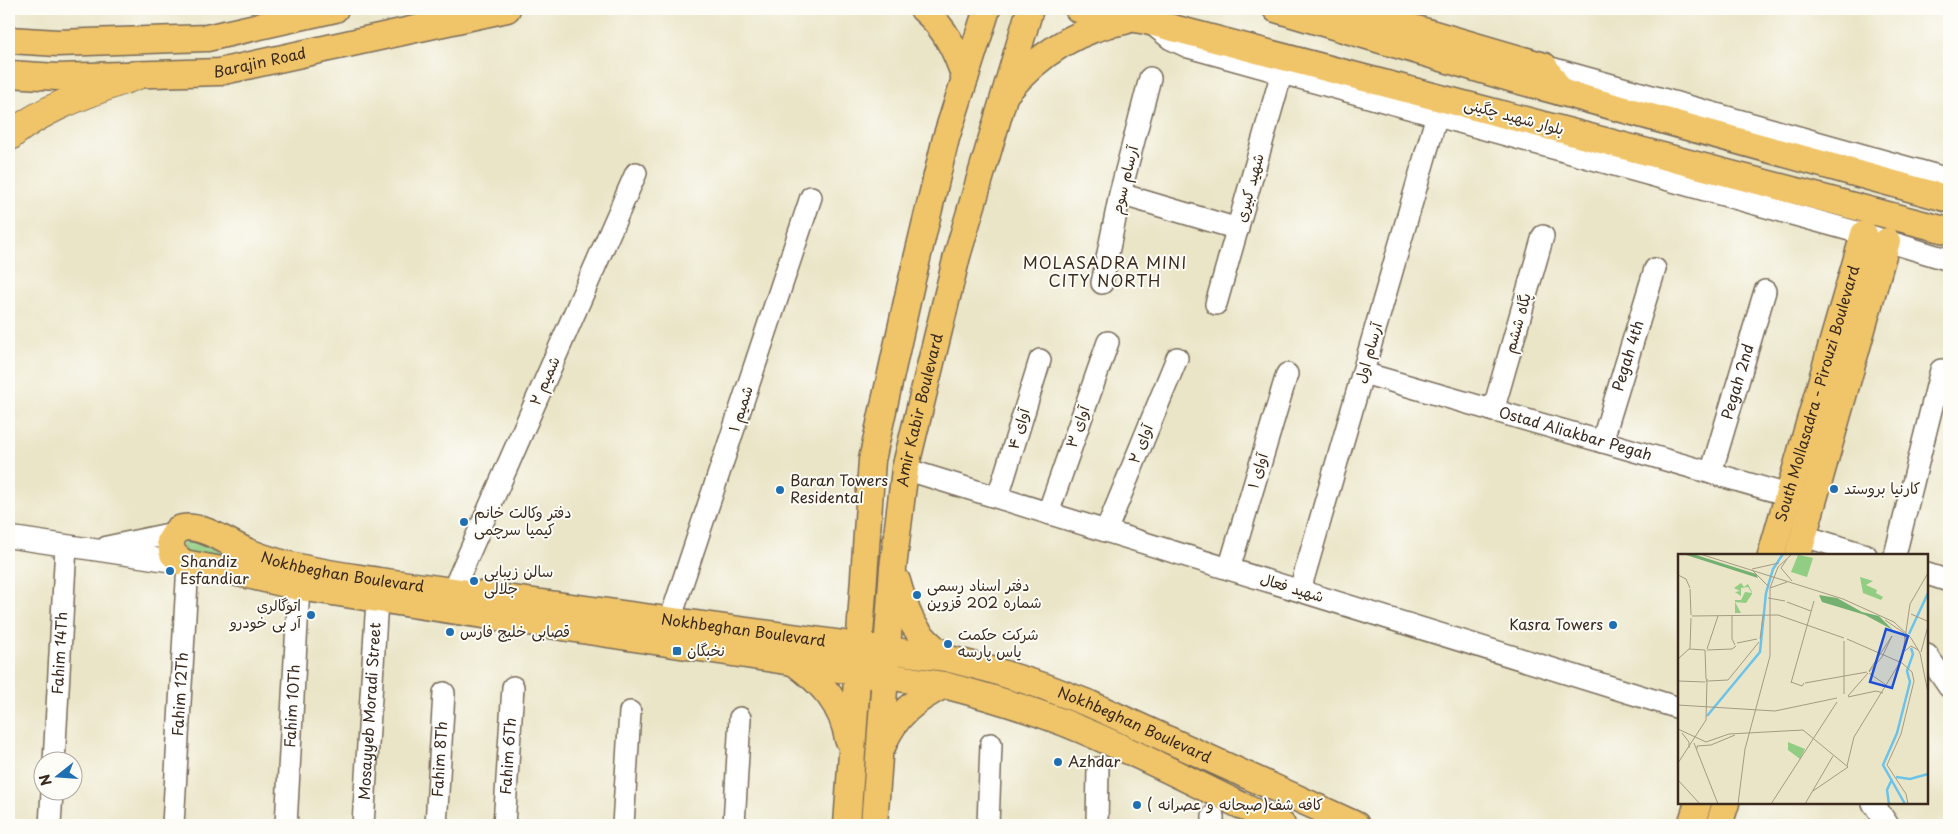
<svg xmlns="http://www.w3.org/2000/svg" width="1958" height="834" font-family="'Playpen Sans','Playpen Sans Arabic',sans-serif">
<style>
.green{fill:#91cd82;stroke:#667c50}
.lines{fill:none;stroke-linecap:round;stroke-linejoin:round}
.minor-casing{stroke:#786b59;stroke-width:24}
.major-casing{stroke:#786b59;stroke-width:29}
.highway-casing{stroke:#786b59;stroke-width:30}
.minor{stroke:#fff;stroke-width:21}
.major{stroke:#f0c469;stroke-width:26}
.highway{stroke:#f0c469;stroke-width:28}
.poi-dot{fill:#1f6fb2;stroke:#fdfcf7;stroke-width:2}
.labels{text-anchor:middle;stroke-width:4;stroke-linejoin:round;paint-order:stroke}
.street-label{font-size:15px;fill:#3b2a1e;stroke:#fdfcf7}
.poi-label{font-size:15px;fill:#3b2a1e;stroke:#fdfcf7;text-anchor:start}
.neighbourhood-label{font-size:16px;letter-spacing:1px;fill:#3b2a1e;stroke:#fdfcf7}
.inset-river{fill:none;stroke:#6cc3e9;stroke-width:2.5}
.inset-road{fill:none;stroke:#a49a83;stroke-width:1}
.view{fill:#1d4ed8;fill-opacity:0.15;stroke:#1d4ed8;stroke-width:2.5}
.inset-edge{fill:none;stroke:#3b2a1e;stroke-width:2.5}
</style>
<rect width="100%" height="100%" fill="#fdfcf7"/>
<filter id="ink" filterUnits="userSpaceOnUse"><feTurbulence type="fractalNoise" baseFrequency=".02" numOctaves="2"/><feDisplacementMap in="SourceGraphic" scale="10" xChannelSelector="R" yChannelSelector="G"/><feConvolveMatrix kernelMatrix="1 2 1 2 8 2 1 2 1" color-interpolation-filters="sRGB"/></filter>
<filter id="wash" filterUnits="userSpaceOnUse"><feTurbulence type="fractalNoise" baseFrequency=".0096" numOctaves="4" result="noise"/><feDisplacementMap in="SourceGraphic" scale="20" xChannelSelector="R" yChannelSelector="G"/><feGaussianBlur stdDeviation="1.12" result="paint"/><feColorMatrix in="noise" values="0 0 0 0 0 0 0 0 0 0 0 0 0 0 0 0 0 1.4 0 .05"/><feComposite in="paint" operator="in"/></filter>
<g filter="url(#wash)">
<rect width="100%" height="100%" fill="#eae5c7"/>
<!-- green -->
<path class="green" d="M183 534 250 564 188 558 179 538Z"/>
</g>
<g filter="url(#ink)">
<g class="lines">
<!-- minor casing -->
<g class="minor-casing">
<g id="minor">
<path d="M1157 28 1171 39 1188 47 1864 234 1949 260"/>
<path d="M1544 66 1949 179"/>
<path d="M1120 194 1238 229"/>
<path d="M1102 283 1120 194 1150 78"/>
<path d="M1216 304 1282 72"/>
<path id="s1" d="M1363 373 1802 499"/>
<path d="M1493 411 1543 236"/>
<path id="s2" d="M1602 442 1655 269"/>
<path d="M905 469 1679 708"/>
<path id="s3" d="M1711 473 1765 291"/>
<path d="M998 497 1040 360"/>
<path d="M1048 513 1108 342"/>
<path d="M1106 531 1177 358"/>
<path d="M1804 536 1866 555"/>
<path d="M9 537 184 563"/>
<path d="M107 547 174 533"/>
<path d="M1895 555 1941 370"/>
<path d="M1229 569 1287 374"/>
<path d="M1927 574 1949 581"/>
<path d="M453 590 636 173"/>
<path d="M1300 590 1437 115"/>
<path d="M670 620 811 197"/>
<path d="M1927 655 1949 687"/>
<path id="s4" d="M54 762 66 546"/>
<path d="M1873 803 1888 825"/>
<path d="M50 825 52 792"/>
<path id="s5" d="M173 825 188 564"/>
<path id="s6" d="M286 825 299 587"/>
<path id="s7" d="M363 825 378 584"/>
<path id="s8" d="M436 825 444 693"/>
<path id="s9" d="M504 825 513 687"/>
<path d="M623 825 630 712"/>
<path d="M734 825 740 718"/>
<path d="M988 825 991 744"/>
<path d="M1097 825 1098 768"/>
<path d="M1213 825V816"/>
</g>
</g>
<!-- major casing -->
<g class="major-casing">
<g id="major">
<path d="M923 9C945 28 956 50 965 78"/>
<path d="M1078 9 1146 21 1949 231"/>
<path d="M1276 9 1513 79 1949 199"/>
<path d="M1348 9 1544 66 1561 92"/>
<path d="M9 40 58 43 207 38 335 9"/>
<path id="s10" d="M9 74 57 77 219 72 507 9"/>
<path d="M1007 92C1038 55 1076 29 1125 21"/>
<path id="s11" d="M1771 555 1864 234"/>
<path d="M1798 555 1887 241"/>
<path d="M897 581C908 620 914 633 946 658"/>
<path d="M795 663C822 683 842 704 848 739"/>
<path d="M883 745C894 716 916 699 944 685"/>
<path d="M847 825 872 460 910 288 946 138 987 9"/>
<path id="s12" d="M874 825 893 568 905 469 957 256 1030 9"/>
<path id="s13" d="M1282 825C1215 794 1150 759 1082 730 1037 711 990 697 944 685L299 587 243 574 184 563 173 554 170 541 177 530C197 519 232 546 251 553 292 569 336 574 379 581L946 658 992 670 1043 686 1090 704 1356 825"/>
<path d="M1691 825 1698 803"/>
<path d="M1719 825 1726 803"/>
</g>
</g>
<!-- highway casing -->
<g class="highway-casing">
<path id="highway" d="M9 137C41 108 97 90 138 75"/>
</g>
<!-- minor -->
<use href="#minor" class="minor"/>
<!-- major -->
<use href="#major" class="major"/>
<!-- highway -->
<use href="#highway" class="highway"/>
</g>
</g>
<!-- markers -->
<g class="poi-dot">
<circle cx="1834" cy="489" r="5"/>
<circle cx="780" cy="490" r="5"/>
<circle cx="464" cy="522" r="5"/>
<circle cx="170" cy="571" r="5"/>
<circle cx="474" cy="581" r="5"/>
<circle cx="917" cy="595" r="5"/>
<circle cx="311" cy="615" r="5"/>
<circle cx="1613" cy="625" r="5"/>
<circle cx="450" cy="632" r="5"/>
<circle cx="948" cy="644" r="5"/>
<rect x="672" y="646" width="10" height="10" rx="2.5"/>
<circle cx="1058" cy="762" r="5"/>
<circle cx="1137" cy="805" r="5"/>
</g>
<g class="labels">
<!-- street labels -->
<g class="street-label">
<text dy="5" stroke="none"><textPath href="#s10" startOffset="252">Barajin Road</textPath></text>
<text transform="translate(1514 117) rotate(15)" y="5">بلوار شهید چگینی</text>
<text transform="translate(1125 180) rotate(-76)" y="5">آرسام سوم</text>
<text transform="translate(1250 188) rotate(-75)" y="5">شهید کبیری</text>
<text transform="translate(1518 323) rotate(-74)" y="5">پگاه ششم</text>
<text transform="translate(1369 353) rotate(-74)" y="5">آرسام اول</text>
<text dy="5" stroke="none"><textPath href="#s2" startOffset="90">Pegah 4th</textPath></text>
<text transform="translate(545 381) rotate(-66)" y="5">شمیم ۲</text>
<text dy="5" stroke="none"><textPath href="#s3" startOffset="95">Pegah 2nd</textPath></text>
<text dy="5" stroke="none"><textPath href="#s11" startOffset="168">South Mollasadra - Pirouzi Boulevard</textPath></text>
<text transform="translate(741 409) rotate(-72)" y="5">شمیم ۱</text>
<text dy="5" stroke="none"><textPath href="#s12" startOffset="418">Amir Kabir Boulevard</textPath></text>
<text transform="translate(1078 427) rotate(-71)" y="5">آوای ۳</text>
<text transform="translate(1019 429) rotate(-73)" y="5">آوای ۴</text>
<text dy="5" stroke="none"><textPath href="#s1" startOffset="221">Ostad Aliakbar Pegah</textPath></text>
<text transform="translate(1141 444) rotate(-68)" y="5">آوای ۲</text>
<text transform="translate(1258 471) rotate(-73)" y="5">آوای ۱</text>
<text dy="5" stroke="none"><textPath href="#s13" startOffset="1351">Nokhbeghan Boulevard</textPath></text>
<text transform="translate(1292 588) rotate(17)" y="5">شهید فعال</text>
<text dy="5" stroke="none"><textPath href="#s13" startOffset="1756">Nokhbeghan Boulevard</textPath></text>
<text dy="5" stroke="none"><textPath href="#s4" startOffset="109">Fahim 14Th</textPath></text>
<text dy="5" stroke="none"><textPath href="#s5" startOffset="131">Fahim 12Th</textPath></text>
<text dy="5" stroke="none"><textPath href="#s6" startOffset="119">Fahim 10Th</textPath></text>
<text dy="5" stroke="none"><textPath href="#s7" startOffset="114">Mosayyeb Moradi Street</textPath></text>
<text dy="5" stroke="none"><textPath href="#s13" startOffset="2161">Nokhbeghan Boulevard</textPath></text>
<text dy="5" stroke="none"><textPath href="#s9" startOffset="69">Fahim 6Th</textPath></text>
<text dy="5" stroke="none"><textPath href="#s8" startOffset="66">Fahim 8Th</textPath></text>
</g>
<!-- poi labels -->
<g class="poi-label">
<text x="790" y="486">Baran Towers<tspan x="790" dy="17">Residental</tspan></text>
<text x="1844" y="494">كارنيا بروستد</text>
<text x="474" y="518">دفتر وکالت خانم<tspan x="474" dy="17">کیمیا سرچمی</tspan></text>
<text x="180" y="567">Shandiz<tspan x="180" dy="17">Esfandiar</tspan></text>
<text x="484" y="577">سالن زیبایی<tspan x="484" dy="17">جلالی</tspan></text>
<text x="927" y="591">دفتر اسناد رسمی<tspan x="927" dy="17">شماره 202 قزوین</tspan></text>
<text x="301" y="611" text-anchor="end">اتوگالری<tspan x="301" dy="17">آر بی خودرو</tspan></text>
<text x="1603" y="630" text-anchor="end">Kasra Towers</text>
<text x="460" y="637">قصابی خلیج فارس</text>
<text x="958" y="640">شرکت حکمت<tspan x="958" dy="17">یاس پارسه</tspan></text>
<text x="687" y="656">نخبگان</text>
<text x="1068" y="767">Azhdar</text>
<text x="1147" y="810">کافه شف(صبحانه و عصرانه )</text>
</g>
<!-- neighbourhood labels -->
<g class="neighbourhood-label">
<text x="1105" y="269">MOLASADRA MINI<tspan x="1105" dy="18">CITY NORTH</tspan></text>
</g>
</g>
<!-- overview -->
<g transform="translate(1678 554)">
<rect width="250" height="250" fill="#eae5c7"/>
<path d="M120 1 135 4 129 23 113 18ZM182 23 195 27 188 31 199 36 198 39 205 43 203 46 185 39ZM63 29 66 33 70 30 74 38V40L80 44 74 40 68 49 57 48 63 59H57V46H63L67 38 74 39 70 33 63 34V42L57 38 62 37 56 34ZM110 188 127 195 122 205 110 196Z" fill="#91cd82"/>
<path d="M5 0H15L78 20 80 24ZM141 41 159 44 184 58 201 62 215 76 187 61 144 48Z" fill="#74b070"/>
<path class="inset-river" d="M231 80 250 39M29 162 82 98 88 39 95 15 105 0M218 223 232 225 250 220M211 250 209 236 214 225M227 250 205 211 219 179 232 128 229 117 235 100 233 94"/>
<path class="inset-road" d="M22 0 165 45 216 68 233 84 242 99 250 139M109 5 103 14 114 27M74 15 101 9M75 17 91 33M0 21 8 25 12 34M92 34 109 28M12 35 13 61M90 44 107 47M109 48 133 57M233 60 249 67M54 61V85L57 91M14 62 100 61 166 84M207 66 226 79 227 85M82 85 85 62M169 85 224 109M59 89 79 85M11 95 27 96M29 95 40 62M27 96 28 125M29 96 54 95 58 92M227 97 233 92 240 96M243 98 250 72M0 105 12 94 13 64M224 109 234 118 236 127 223 180 209 211 228 240 230 250M191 117 214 82 204 103 191 118M191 119 208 131M0 127 27 128M30 127 50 126 81 88M113 128 124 132 126 129M113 129 136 47M127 129 189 118M166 140V87M170 142 190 119M170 143 198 137 205 139M0 151 97 157 159 144M0 175 28 188 51 180 125 176 170 213M4 179 11 188V194M16 189 40 250M19 195V192L33 191 57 181M0 209 28 166 29 125 28 128M169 212 176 183 224 105 232 50 250 19M0 226 22 250M135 237 170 213M60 250 67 195 92 102V34L100 13 114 0M93 250 159 148M127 250 155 202"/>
<path class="view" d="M208 75 230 82 214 134 192 128Z"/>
<rect width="250" height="250" class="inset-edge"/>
</g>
<!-- margin -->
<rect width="1958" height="834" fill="none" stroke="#fdfcf7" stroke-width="30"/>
<!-- north arrow -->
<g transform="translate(58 776) rotate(253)"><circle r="24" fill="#fdfcf7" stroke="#afa8a0"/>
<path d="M0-4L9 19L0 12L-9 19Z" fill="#1f6fb2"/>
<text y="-8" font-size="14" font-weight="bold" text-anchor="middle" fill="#3b2a1e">N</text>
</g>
</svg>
